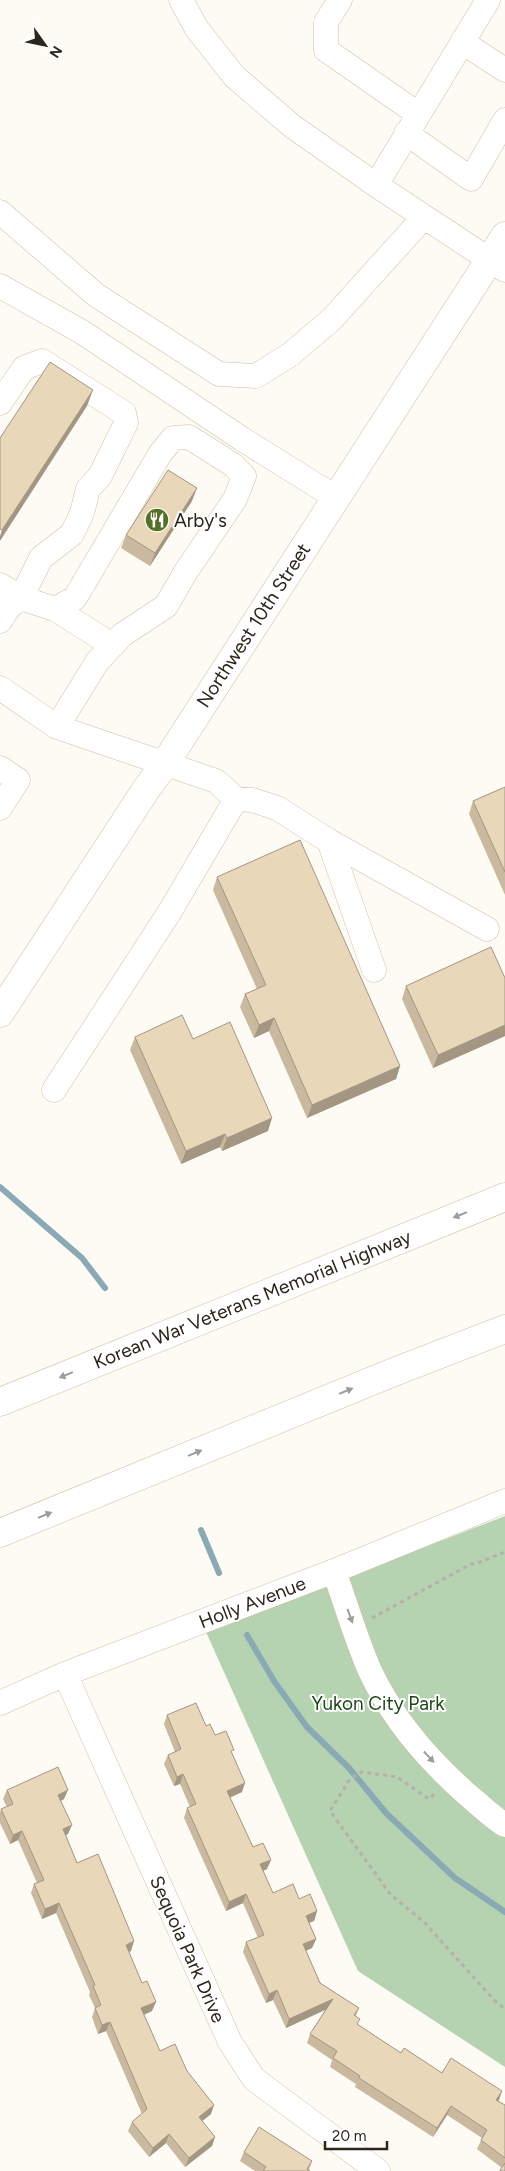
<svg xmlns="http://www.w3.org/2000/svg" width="505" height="2171" font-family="Figtree,sans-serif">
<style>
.green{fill:#b5d2b1}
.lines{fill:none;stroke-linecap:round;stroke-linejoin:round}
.stream{stroke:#89a9b4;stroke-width:6}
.minor-casing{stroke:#d0bfa2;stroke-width:25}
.major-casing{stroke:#d0bfa2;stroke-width:29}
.highway-casing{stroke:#d0bfa2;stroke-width:29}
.path{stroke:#b5b0a9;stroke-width:3;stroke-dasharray:4 4;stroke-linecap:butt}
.minor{stroke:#fff;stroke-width:24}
.major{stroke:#fff;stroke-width:28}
.highway{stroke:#fff;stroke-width:28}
.wall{fill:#c8b99f}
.shaded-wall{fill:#a39682}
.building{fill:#e9d7b9;stroke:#a39682}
.oneway{fill:#a09d98}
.labels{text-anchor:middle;stroke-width:4;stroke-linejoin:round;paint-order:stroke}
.poi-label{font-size:19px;fill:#2c251a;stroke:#fff;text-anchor:start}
.street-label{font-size:19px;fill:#2c251a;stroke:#fff}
.park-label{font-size:19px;fill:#1e4718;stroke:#fff}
</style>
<rect width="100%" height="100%" fill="#fefbf5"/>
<!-- green -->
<path class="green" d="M505 1516V2067L358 1971 206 1632Z"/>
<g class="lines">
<!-- stream -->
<path class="stream" d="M0 1187 82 1258 105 1288
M201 1530 219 1573
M247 1635 274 1681 307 1727 349 1768 386 1813 455 1878 505 1912"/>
<!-- minor casing -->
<g class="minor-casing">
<path id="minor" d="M181 0 197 29 235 77 292 126 376 185 505 270
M340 0 326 22V50L418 114
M462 42 505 70
M406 133 471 179 505 120
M376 185 488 0
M0 212 96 295 219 374 256 376 291 354 332 319 424 217
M0 286 82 332 242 439 335 497
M0 403 24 368 42 361 124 413 126 423 100 476 88 489 82 513 72 534 41 558 21 598 0 585
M55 609 112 645
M0 621 9 607 21 598 55 609 75 598 160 454 173 438 189 437 233 465 244 476 235 499 185 573 166 606 122 635 97 662 57 727
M0 688 57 727 216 781 236 799 169 913 54 1090
M0 768 18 780 0 808
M236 799 252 800 277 808 329 841 374 970
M329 841 487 929
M334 1571C346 1604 356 1639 370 1671 393 1720 429 1761 469 1796 481 1806 492 1817 505 1825
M65 1674 230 2042 254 2079 378 2171
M0 1703 65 1674 334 1571 505 1501"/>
</g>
<!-- major casing -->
<g class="major-casing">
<path id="major" d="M0 1013 147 788 164 765 505 236"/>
</g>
<!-- highway casing -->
<g class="highway-casing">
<path id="highway" d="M0 1402 505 1197
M0 1533 394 1372 505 1329"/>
</g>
<!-- path -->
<path class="path" d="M372 1618 471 1564H475L505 1552
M434 1794 429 1799 397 1777 361 1772 350 1779 330 1811 391 1895 425 1923 494 2000 505 2009"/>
<!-- minor -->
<use href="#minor" class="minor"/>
<!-- major -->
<use href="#major" class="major"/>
<!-- highway -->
<use href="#highway" class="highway"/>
</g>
<!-- wall -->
<path class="wall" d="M192 501 150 566 121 548 126 535Z
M505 787V895L469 814 473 801Z
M217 877 400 1066 396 1079 307 1118 269 1031 254 1038 240 1007 245 994 257 989 213 890Z
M505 978V1036L433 1068 402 999 406 986Z
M135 1037 193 1039 268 1131 222 1151 220 1147 181 1164 130 1050Z
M167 1715 206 1726 232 1755 242 1792 230 1798 253 1847 267 1869 263 1871 273 1893 299 1899 317 1911 314 1921 309 1923 316 1939 312 1948 306 1951 320 1983 359 2008 356 2016 358 2025 401 2053 498 2101 505 2105V2171H499L502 2168 477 2149 482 2138 447 2115 433 2137 355 2087 356 2084 330 2067 332 2060 307 2043 310 2034 325 2010 286 2028 273 2000 266 2003 243 1952 246 1942 258 1938 243 1903 226 1911 184 1818 187 1808 190 1807 180 1784 174 1786 164 1764 168 1755 175 1752 164 1724Z
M7 1790 64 1799 61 1801 68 1834 66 1835 77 1863 131 1951 129 1952 152 2011 144 2015 160 2051 187 2071 211 2114 202 2121 215 2137 212 2146 185 2167 166 2143 149 2157 128 2131 132 2122 142 2114 106 2031 98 2034 92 2017 95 2008 89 1995 90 1992 56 1913 42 1919 31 1893 34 1884 37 1883 18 1840 10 1844 0 1823V1813L1 1809 7 1807 3 1799Z
M244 2152 312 2161 309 2170 310 2171H255L240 2161Z"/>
<!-- shaded-wall -->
<path class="shaded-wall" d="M93 390 87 406 0 541V536L2 530Z
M197 488 192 501 150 566 155 553Z
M274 1018 269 1031 254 1038 259 1025Z
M505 1025V1036L433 1068 438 1055Z
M400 1066 396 1079 307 1118 312 1105Z
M272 1118 268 1131 222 1151 227 1138Z
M225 1134 220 1147 181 1164 186 1151Z
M183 1774 180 1784 174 1786 177 1777Z
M245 1783 242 1792 223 1800 227 1791Z
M68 1790 64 1799 55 1804 58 1795Z
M72 1825 68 1834 60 1838 63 1829Z
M22 1831 18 1840 10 1844 13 1835Z
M271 1860 267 1869 257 1873 260 1864Z
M246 1894 243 1903 226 1911 229 1902Z
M59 1903 56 1913 42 1919 45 1909Z
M317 1911 314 1921 302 1925 306 1916Z
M316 1939 312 1948 300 1953 303 1944Z
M134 1941 131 1951 123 1954 126 1945Z
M277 1990 273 2000 266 2003 269 1994Z
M333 1999 329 2008 286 2028 289 2019Z
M156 2002 152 2011 138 2017 141 2008Z
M110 2022 106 2031 98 2034 102 2025Z
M502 2091 499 2100 493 2109 496 2100Z
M214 2105 211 2114 196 2126 199 2117Z
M451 2106 447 2115 433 2137 437 2128Z
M169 2134 166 2143 149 2157 153 2148Z
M215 2137 212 2146 185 2167 189 2158Z"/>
<!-- building -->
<path class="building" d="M50 362 93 390 2 530 0 529V438Z
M168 470 197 488 155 553 126 535Z
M505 787V872L473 801Z
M300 840 400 1066 312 1105 274 1018 259 1025 245 994 266 985 217 877Z
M491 947 505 978V1025L438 1055 406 986Z
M182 1015 193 1039 230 1022 272 1118 227 1138 225 1134 186 1151 135 1037Z
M196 1703 206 1726 210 1724 215 1735 226 1731 234 1750 231 1751 245 1783 227 1791 253 1847 263 1843 271 1860 260 1864 273 1893 293 1884 299 1899 310 1894 317 1911 306 1916 316 1939 303 1944 320 1983 359 2008 354 2015 360 2019 357 2024 401 2053 404 2048 442 2073 451 2058 502 2091 496 2100 505 2105V2158L481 2140 487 2130 451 2106 437 2128 359 2078 360 2076 333 2058 337 2051 310 2034 333 1999 289 2019 277 1990 269 1994 246 1942 264 1935 246 1894 229 1902 187 1808 196 1804 183 1774 177 1777 168 1755 181 1749 167 1715Z
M58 1767 68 1790 58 1795 72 1825 63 1829 77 1863 98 1854 134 1941 126 1945 142 1983 147 1981 156 2002 141 2008 160 2051 175 2044 187 2071 214 2105 199 2117 215 2137 189 2158 169 2134 153 2148 132 2122 147 2109 110 2022 102 2025 95 2008 101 2005 93 1986 95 1985 59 1903 45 1909 34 1884 44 1880 22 1831 13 1835 1 1809 13 1804 7 1790Z
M259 2127 312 2161 307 2169 310 2171H263L266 2167 244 2152Z
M505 2163V2171H501L500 2170Z"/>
<!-- one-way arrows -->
<defs><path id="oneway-solid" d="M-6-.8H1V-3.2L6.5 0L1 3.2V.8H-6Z" transform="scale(1.25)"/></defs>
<g class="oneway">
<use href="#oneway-solid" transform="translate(460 1215) rotate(158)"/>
<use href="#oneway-solid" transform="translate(66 1375) rotate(158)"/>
<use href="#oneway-solid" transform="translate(346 1391) rotate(-22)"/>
<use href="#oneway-solid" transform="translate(195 1453) rotate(-22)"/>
<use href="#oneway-solid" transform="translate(45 1515) rotate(-22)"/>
<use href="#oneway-solid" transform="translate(350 1616) rotate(70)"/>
<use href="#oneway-solid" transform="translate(429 1757) rotate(47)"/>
</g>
<!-- icons -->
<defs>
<g id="restaurant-disc" transform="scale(1.25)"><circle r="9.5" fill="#557125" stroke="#fff"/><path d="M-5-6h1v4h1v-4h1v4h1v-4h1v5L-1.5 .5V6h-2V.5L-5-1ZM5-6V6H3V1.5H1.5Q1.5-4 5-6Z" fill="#fff"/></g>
</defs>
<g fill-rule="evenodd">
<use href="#restaurant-disc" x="157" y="520"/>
</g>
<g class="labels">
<!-- poi labels -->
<g class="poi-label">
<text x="174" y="527">Arby's</text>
</g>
<!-- street labels -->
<g class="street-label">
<text transform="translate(253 625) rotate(-57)" y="7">Northwest 10th Street</text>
<text transform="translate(252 1299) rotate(-22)" y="7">Korean War Veterans Memorial Highway</text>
<text transform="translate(252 1602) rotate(-21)" y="7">Holly Avenue</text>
<text transform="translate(188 1949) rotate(66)" y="7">Sequoia Park Drive</text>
</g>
<!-- park labels -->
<g class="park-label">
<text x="378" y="1710">Yukon City Park</text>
</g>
</g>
<!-- north arrow -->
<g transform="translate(45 45) rotate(123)" stroke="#ffffff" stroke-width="4" paint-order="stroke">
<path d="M0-4L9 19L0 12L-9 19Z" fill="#2c251a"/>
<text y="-8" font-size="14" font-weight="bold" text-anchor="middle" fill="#2c251a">N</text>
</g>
<!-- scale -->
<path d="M325 2141v8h62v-8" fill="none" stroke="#2c251a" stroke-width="2.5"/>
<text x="332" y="2141" font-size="15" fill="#2c251a" stroke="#ffffff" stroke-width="4" paint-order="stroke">20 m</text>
</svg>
